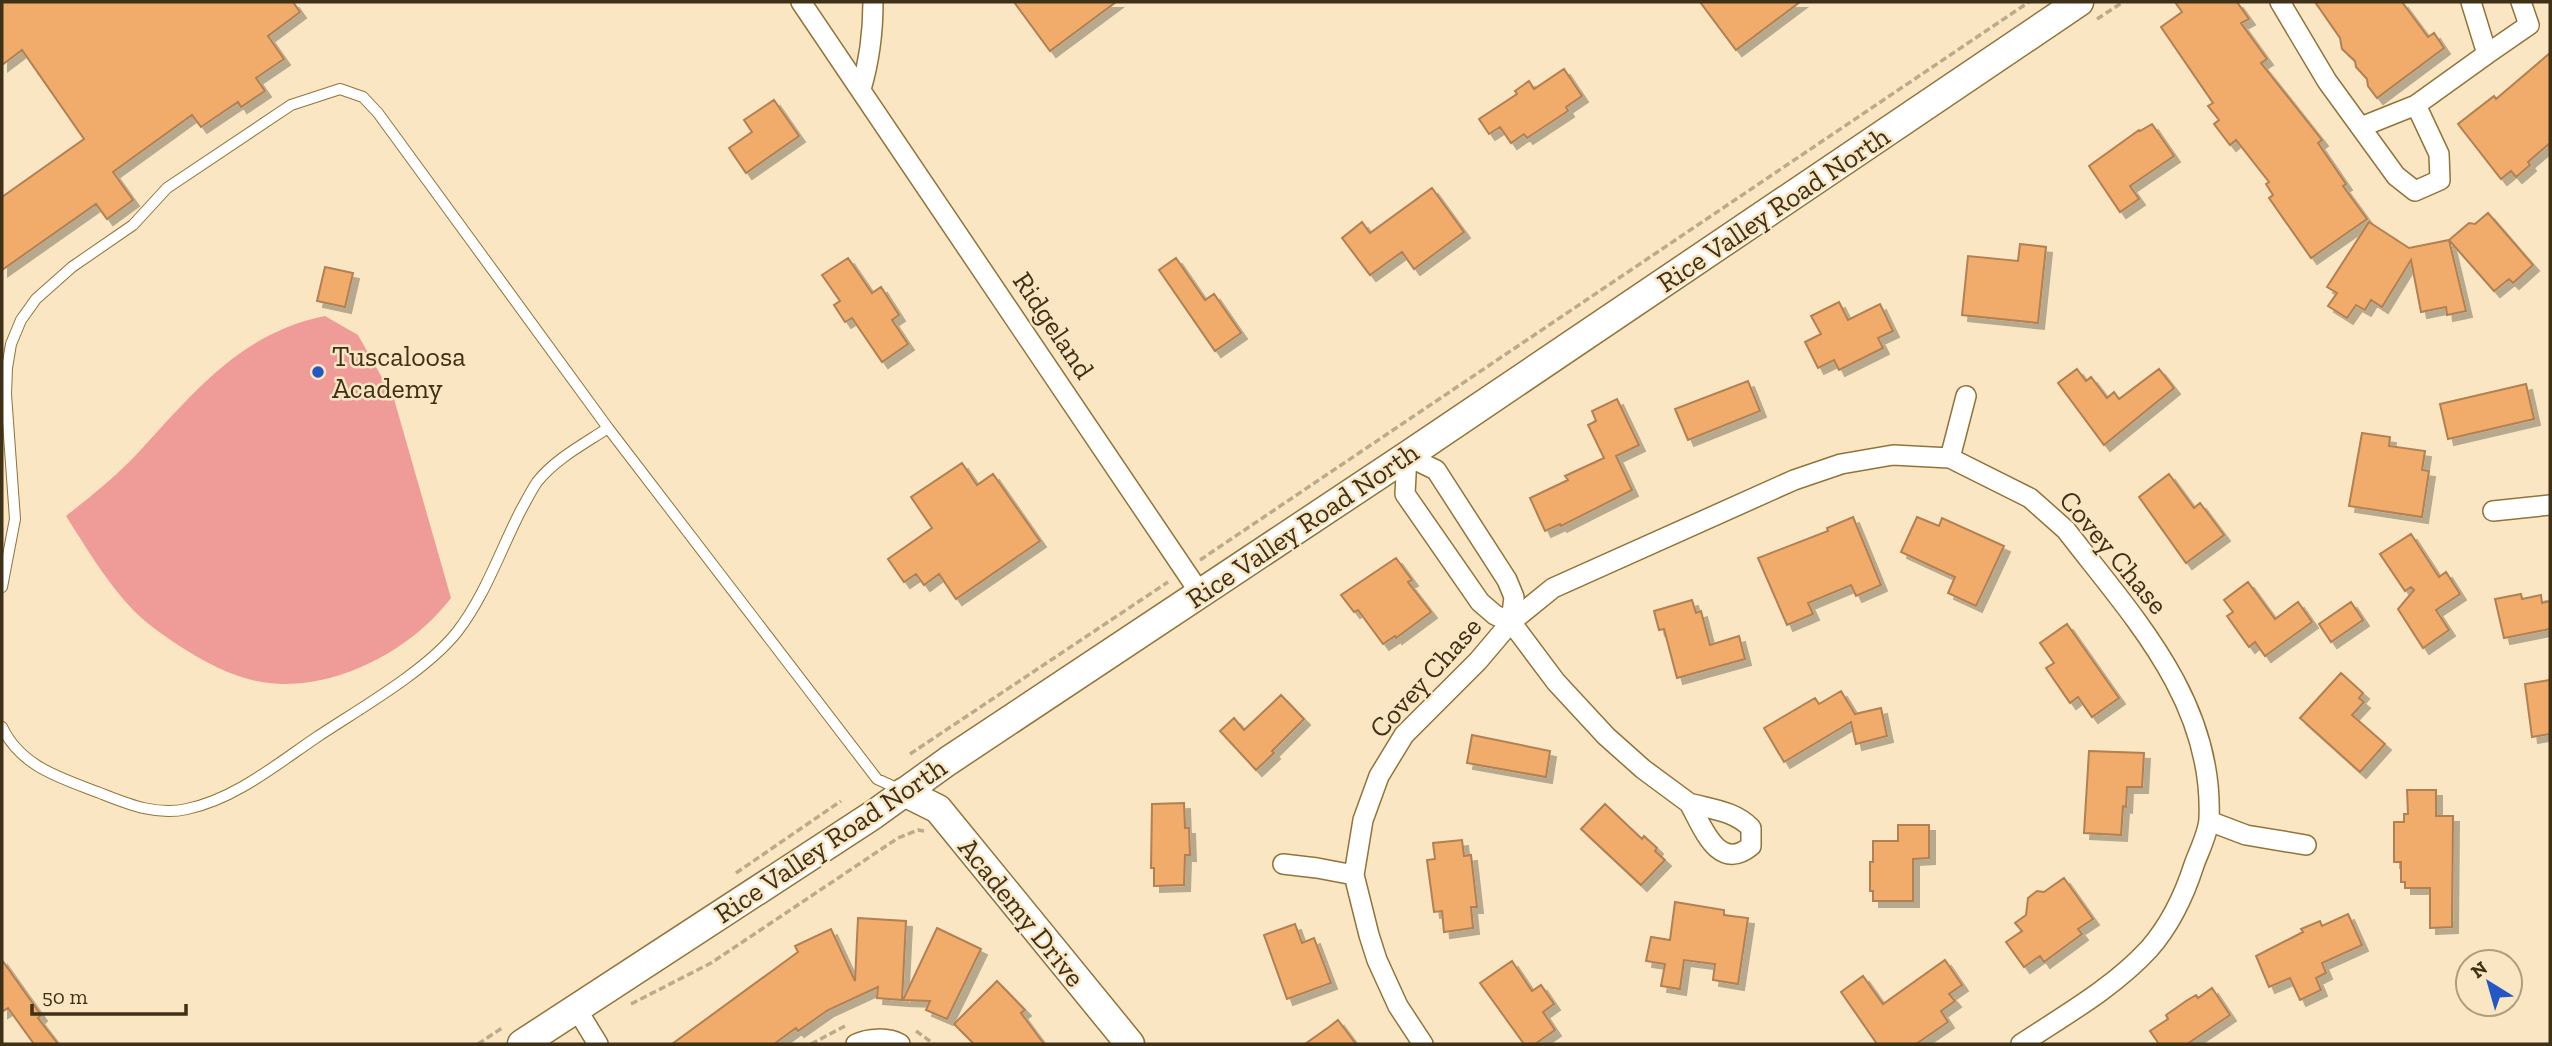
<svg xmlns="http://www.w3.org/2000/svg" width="2552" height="1046" font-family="'Zilla Slab',serif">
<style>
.green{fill:#ef9c99}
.building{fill:#f1ab6b;stroke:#b18053;stroke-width:2;filter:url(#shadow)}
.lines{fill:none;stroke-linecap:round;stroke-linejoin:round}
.lane-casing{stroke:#927439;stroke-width:12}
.street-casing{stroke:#927439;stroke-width:22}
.secondary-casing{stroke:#927439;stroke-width:31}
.path{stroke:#bcaa8a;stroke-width:3.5;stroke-dasharray:7 3.5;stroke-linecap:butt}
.lane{stroke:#fff;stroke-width:10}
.street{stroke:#fff;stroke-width:19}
.secondary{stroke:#fff;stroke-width:28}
.poi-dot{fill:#2257c4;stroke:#fae6c2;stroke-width:2.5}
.labels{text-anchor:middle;stroke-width:5;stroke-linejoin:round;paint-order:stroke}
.street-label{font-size:28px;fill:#3e3118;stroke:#fae6c2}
.poi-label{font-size:28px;fill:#3e3118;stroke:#fae6c2;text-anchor:start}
</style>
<defs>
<filter id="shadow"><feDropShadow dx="6" dy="6" stdDeviation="0" flood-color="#0004"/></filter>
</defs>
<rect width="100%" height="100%" fill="#fae6c2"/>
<!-- green -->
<path class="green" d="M325 316 358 335 394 399 451 598C408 655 320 699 248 679 220 671 196 657 172 641 159 632 145 622 134 611 107 583 87 549 66 516 90 497 114 478 135 456 191 396 239 333 325 316Z"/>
<!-- building -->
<path class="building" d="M2 2H293L300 12 268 36 284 59 256 78 265 91 241 107 238 102 201 127 192 115 113 172 133 200 107 219 96 204 2 270V197L84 139 22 50 2 65Z
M1014 2H1116L1050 51Z
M1700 2H1800L1736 50Z
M2175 2H2237L2249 19 2241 23 2267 59 2261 63 2322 140 2318 143 2346 184 2343 186 2367 219 2311 258 2269 198 2273 195 2266 184 2269 182 2236 140 2230 145 2214 124 2219 120 2208 106 2213 103 2161 27 2182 12Z
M2315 2H2402L2428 37 2434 33 2444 48 2377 98 2368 86 2367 79 2356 67 2355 61 2342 49 2340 38Z
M2550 53V143L2528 162 2530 165 2516 177 2511 171 2501 179 2458 124 2494 96 2496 99Z
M1564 69 1582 96 1566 107 1568 111 1527 138 1524 134 1511 143 1500 127 1489 134 1479 119 1517 94 1515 91 1529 81 1534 89Z
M774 100 799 136 746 173 729 148 752 132 744 120Z
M2152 124 2174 156 2130 186 2139 199 2120 212 2089 166 2139 130 2140 131Z
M1432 188 1464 232 1414 269 1402 252 1370 275 1342 238 1362 222 1370 233Z
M2488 213 2533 265 2513 283 2509 279 2494 291 2449 240 2469 223 2475 224Z
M2369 222 2409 248 2449 240 2466 311 2447 315 2446 307 2421 312 2411 260 2382 307 2371 300 2365 310 2356 305 2347 318 2328 306 2337 293 2327 287Z
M2020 244 2046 247 2038 323 1962 315 1968 256 2018 261Z
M848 258 872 293 881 287 899 315 892 320 908 344 882 362 852 318 845 322 834 305 840 301 822 275Z
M1176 258 1205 300 1214 294 1241 333 1215 351 1159 270Z
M325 267 353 273 345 307 317 301Z
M1839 302 1848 320 1880 304 1893 331 1878 338 1883 348 1839 370 1834 360 1818 368 1805 342 1821 334 1811 316Z
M2077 369 2086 381 2091 377 2107 398 2114 392 2119 399 2159 369 2174 388 2104 445 2058 383Z
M1748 381 1760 411 1688 440 1675 409Z
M2526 384 2534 419 2448 439 2440 404Z
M1617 399 1639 445 1616 456 1632 490 1561 526 1560 524 1545 531 1530 498 1568 480 1565 476 1604 458 1588 425 1596 421 1592 411Z
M2362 433 2390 437 2389 446 2425 451 2422 470 2429 471 2422 517 2349 506Z
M962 463 977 485 993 474 1040 541 956 599 939 574 924 585 916 574 904 582 888 559 932 528 911 497Z
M2169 474 2194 508 2200 503 2224 535 2186 563 2139 497Z
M1853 517 1881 585 1856 596 1851 585 1808 603 1813 614 1787 625 1758 558 1828 531 1827 528Z
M1917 517 1939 526 1942 518 2004 546 1976 606 1948 593 1955 577 1901 552Z
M2411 534 2439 577 2446 572 2460 594 2436 610 2449 630 2423 648 2398 609 2414 590 2411 587 2405 591 2380 554Z
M1396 558 1412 580 1408 582 1431 612 1396 638 1395 636 1383 644 1358 610 1354 612 1341 595Z
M2248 582 2275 619 2298 602 2312 622 2265 656 2255 642 2249 647 2227 616 2233 612 2224 600Z
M2521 594 2522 599 2541 595 2542 603 2550 601V629L2504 638 2495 599Z
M1692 600 1696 613 1701 611 1710 645 1739 636 1745 659 1677 678 1664 629 1659 630 1654 611Z
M2351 602 2363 620 2331 642 2319 624Z
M2067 624 2119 698 2092 717 2078 697 2070 703 2046 668 2054 663 2040 643Z
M2341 673 2363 693 2359 698 2364 702 2352 715 2385 744 2360 772 2300 718Z
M2550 680V734L2532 737 2525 684Z
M1841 691 1855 714 1881 708 1887 736 1856 744 1851 722 1784 762 1764 728 1815 698 1819 704Z
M1281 695 1304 719 1272 751 1274 753 1256 770 1220 731 1234 718 1244 730Z
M1472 735 1550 751 1546 777 1467 763Z
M2089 751 2144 753 2142 787H2127L2126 807 2123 806 2121 835 2084 833Z
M2407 790H2436V816H2453L2452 927 2430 928V888H2405V882H2401V862H2394V822H2404V814H2408Z
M1184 803 1185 828H1189L1190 855H1185L1184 885 1154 886V868H1151L1152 804Z
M1605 804 1642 839 1644 836 1657 848 1655 851 1665 860 1641 885 1581 829Z
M1898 825H1929V858L1913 859V901H1873V891H1870V862H1873V841H1898Z
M1462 840 1464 856 1471 855 1477 907H1471L1473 928 1444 932 1442 911 1434 912 1427 860 1435 859 1433 843Z
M2064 878 2093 919 2078 929 2082 934 2044 962 2040 956 2024 967 2006 942 2022 931 2015 923 2026 915 2028 898 2037 891 2044 892Z
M1675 902 1724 910V915L1748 918 1738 984 1713 980 1715 964 1684 960 1680 989 1661 986 1665 964 1646 961 1651 937 1670 940Z
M2348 914 2362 945 2322 963 2326 973 2316 978 2321 990 2300 1000 2290 978 2269 987 2256 956 2303 932 2301 929 2320 921 2322 926Z
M858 918 906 921 902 1000 877 998 878 987 828 1010 798 1031 796 1028 774 1044H672L798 952 795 946 831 929 855 981Z
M1295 924 1302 943 1314 938 1331 983 1287 999 1264 935Z
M937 928 981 949 947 1019 926 1010 930 1001 903 1000Z
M2 960 41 1015 38 1018 58 1044H34L8 1008 2 1012Z
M1945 960 1962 985 1949 994 1955 1001 1941 1011 1948 1022 1916 1044H1877L1841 992 1863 976 1883 1004Z
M1512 961 1532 991 1541 985 1554 1004 1543 1012 1555 1030 1535 1044H1524L1480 983Z
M997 981 1025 1010 1021 1013 1044 1044H974L954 1024Z
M2212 988 2230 1015 2187 1044H2159L2150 1031 2168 1019 2166 1015 2186 1001 2196 995 2198 998Z
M1338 1020 1356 1044H1305L1329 1027Z"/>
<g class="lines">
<!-- lane casing -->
<g class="lane-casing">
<path id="lane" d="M2 587 15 519 6 394 7 368 11 344 21 320 36 299 72 267 133 225 167 188 291 105 340 89 363 97 378 113 608 428 877 779 901 790
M2 727C21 767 61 778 100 793 128 804 156 816 187 809 235 799 277 764 317 737 359 709 425 672 457 632 485 596 500 551 521 510 526 501 531 491 537 482 555 459 584 444 608 428"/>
</g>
<!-- street casing -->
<g class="street-casing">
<path id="street" d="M801 2 1200 593
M2280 2 2327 81 2396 176 2415 191 2440 180 2439 154 2416 105
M2471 2 2487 54 2529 25 2521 2
M861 89C870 59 873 33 873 2
M2361 127 2416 105 2487 54
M1950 458 1966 396
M2493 511 2550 505
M1511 622 1514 597 1507 580 1436 470 1407 456 1405 494 1480 602 1495 615 1511 622 1556 682 1606 736 1643 769 1689 803
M1689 803C1711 809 1735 811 1751 828V846C1718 873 1703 827 1689 803Z
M2209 821 2246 835 2306 845
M1283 864 1317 868 1354 875
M576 1008 598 1044
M856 1044C868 1038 888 1037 900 1044
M1423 1044 1398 1006 1377 960 1369 935 1354 875 1363 820 1379 776 1404 735 1478 661 1511 622 1553 588 1794 480 1841 464 1893 455 1950 458 2030 498 2066 530C2133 617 2214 701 2209 819 2208 834 2199 851 2194 865 2184 896 2171 924 2149 949 2113 988 2065 1015 2021 1044"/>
</g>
<!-- secondary casing -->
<g class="secondary-casing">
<path id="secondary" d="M904 792 938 809 1130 1044
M522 1044 873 815 948 761 1407 456 2079 2"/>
</g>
<!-- path -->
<path class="path" d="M2097 19 2123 2
M1200 560 2029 2
M910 754 1168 582
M736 873 841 801
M631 1004 711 963 898 838 918 830 924 831
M916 1031 934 1044
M478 1044 502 1028
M811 1044 845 1026"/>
<!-- lane -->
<use href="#lane" class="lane"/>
<!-- street -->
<use href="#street" class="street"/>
<!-- secondary -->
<use href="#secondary" class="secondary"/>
</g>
<!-- markers -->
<circle class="poi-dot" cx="318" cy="372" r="7"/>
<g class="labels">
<!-- street labels -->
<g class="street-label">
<text transform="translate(1773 209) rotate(-34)" y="10">Rice Valley Road North</text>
<text transform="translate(1054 325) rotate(56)" y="10">Ridgeland</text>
<text transform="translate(1302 525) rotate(-34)" y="10">Rice Valley Road North</text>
<text transform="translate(2114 552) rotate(50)" y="10">Covey Chase</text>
<text transform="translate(1425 677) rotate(-48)" y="10">Covey Chase</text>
<text transform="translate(830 840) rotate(-34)" y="10">Rice Valley Road North</text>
<text transform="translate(1022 912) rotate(51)" y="10">Academy Drive</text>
</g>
<!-- poi labels -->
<g class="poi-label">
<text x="332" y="366">Tuscaloosa<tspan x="332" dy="32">Academy</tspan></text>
</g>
</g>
<!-- border -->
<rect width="2552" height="1046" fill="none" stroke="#3e3118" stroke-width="7"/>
<!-- north arrow -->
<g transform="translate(2489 983) rotate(323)"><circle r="33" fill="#fae6c2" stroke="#af9e7e" stroke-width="2"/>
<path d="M0-5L12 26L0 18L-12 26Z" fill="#2257c4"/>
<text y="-10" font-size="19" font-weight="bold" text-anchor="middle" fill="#3e3118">N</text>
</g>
<!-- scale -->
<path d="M32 1004v10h154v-10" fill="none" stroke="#3e3118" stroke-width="3.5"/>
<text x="42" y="1004" font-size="21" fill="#3e3118" stroke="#fae6c2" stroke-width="5" paint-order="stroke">50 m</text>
</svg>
